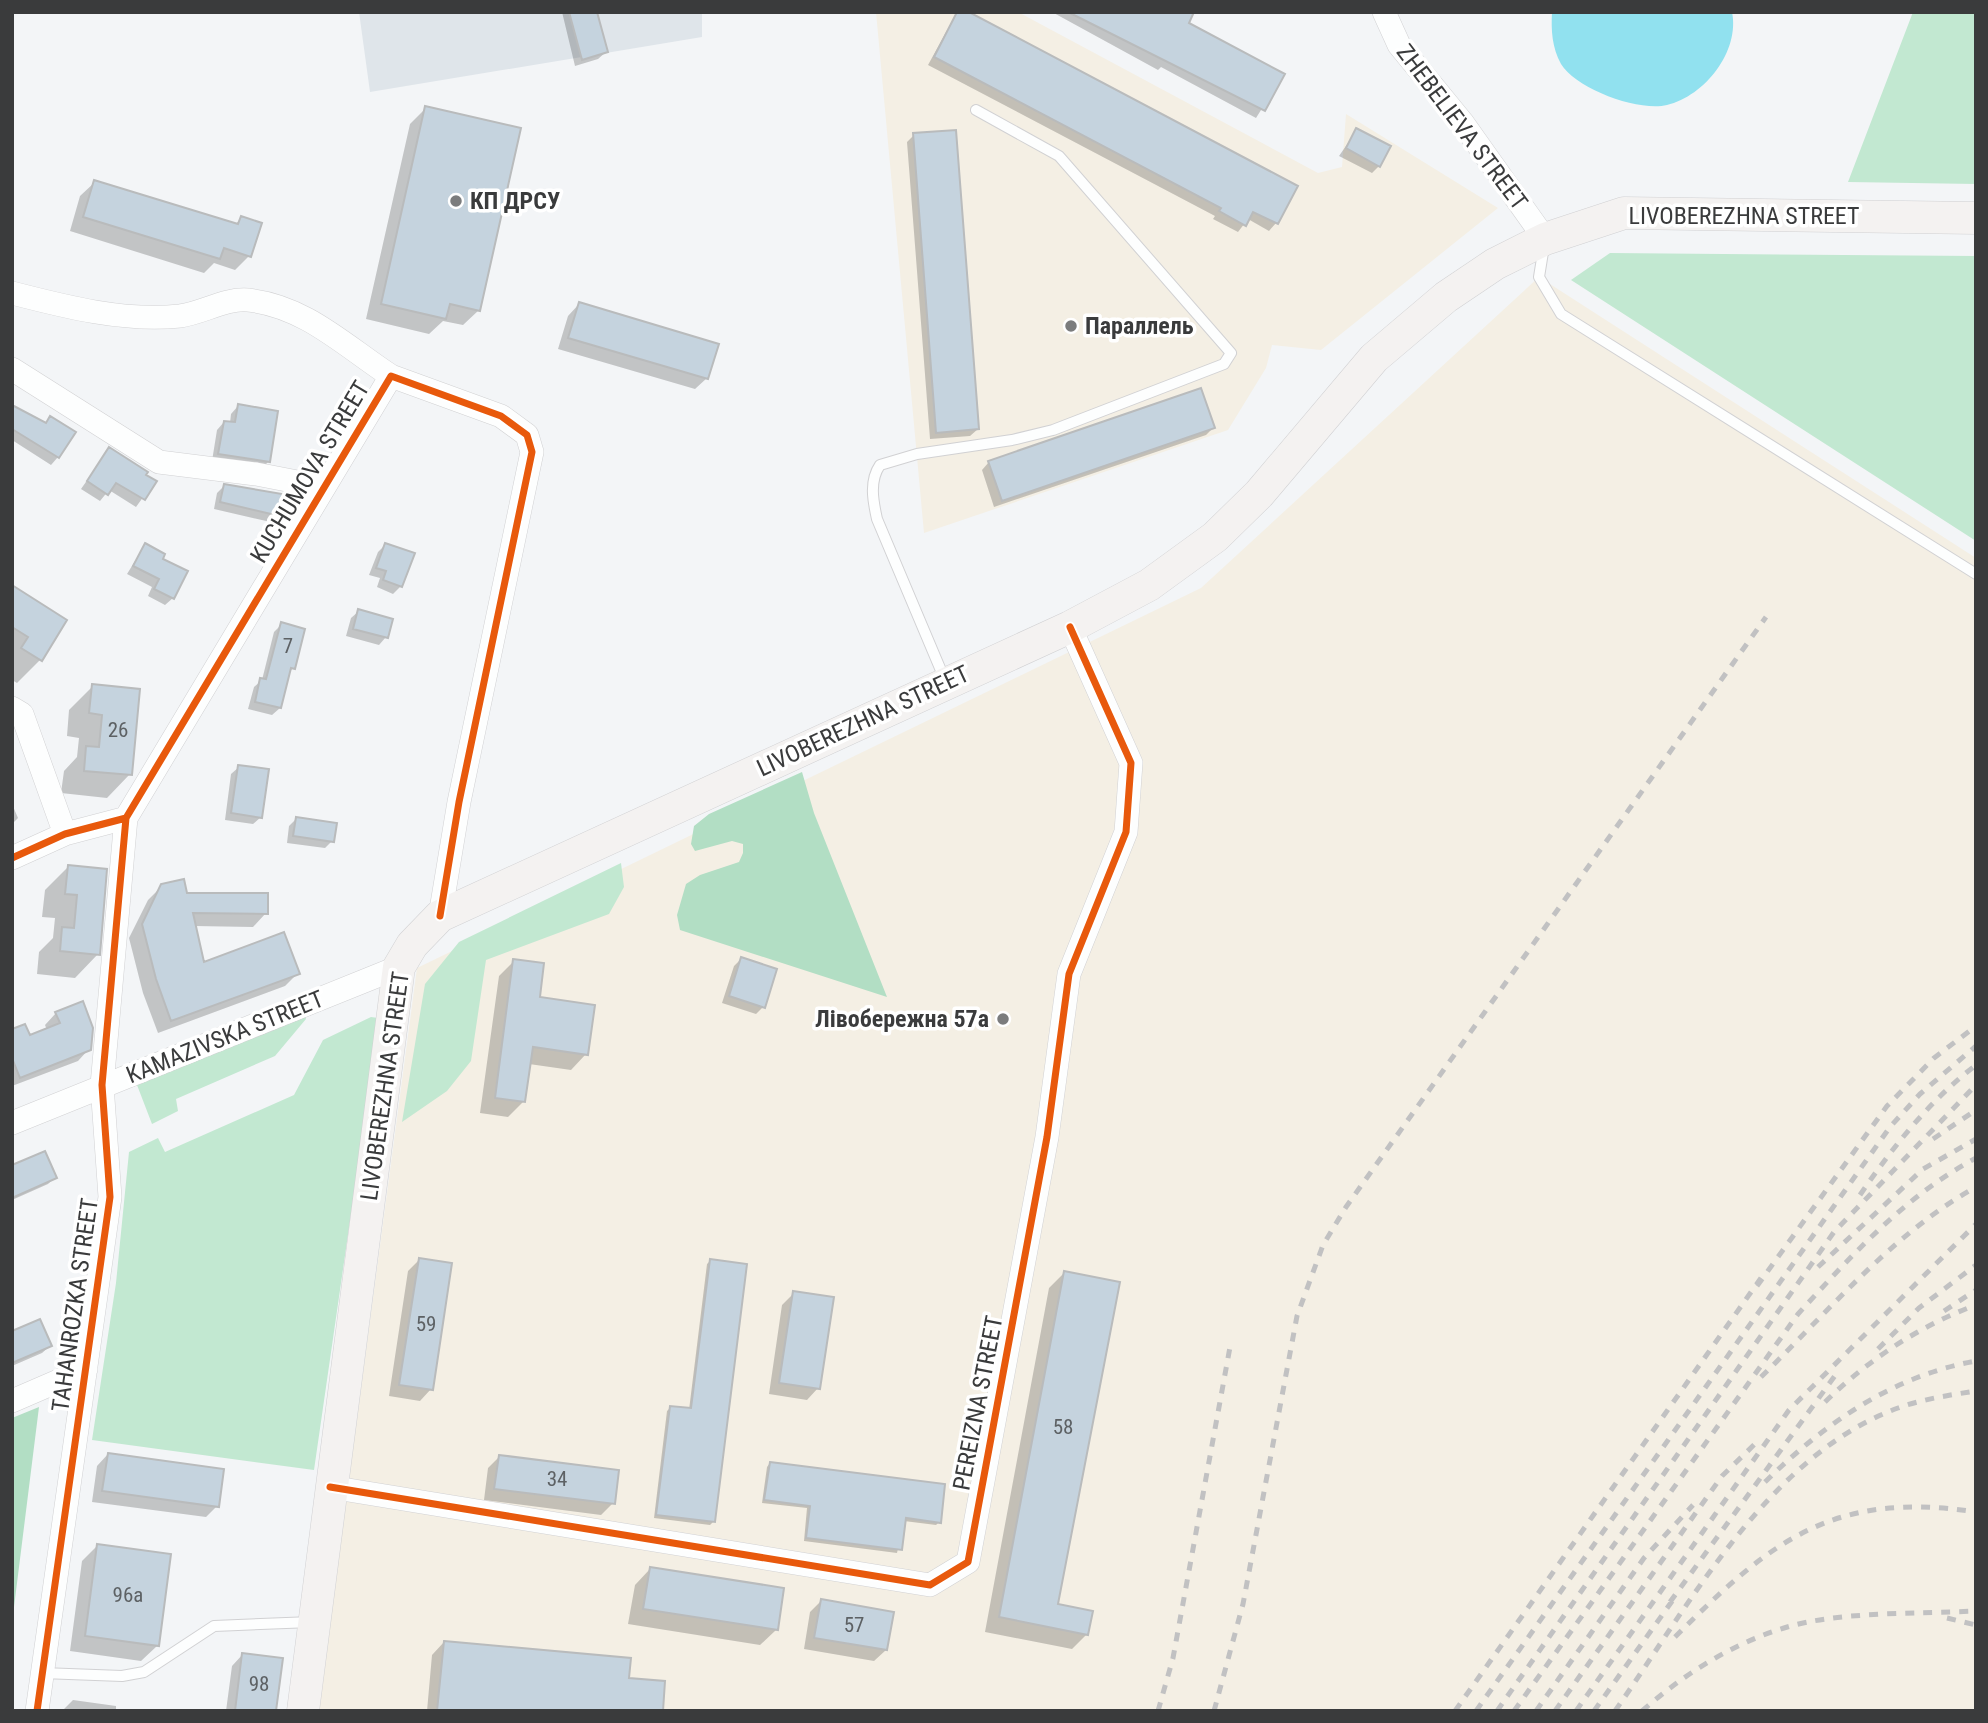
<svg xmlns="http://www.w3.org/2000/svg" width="1988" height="1723" font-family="'Roboto Condensed',sans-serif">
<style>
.built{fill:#dfe5ea}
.industrial{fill:#f4efe4}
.green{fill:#c2e8d1}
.forest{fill:#b2dec4}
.water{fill:#91e1ef}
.shadow{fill:#0003}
.building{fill:#c5d3de;stroke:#b9bbbc;stroke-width:2}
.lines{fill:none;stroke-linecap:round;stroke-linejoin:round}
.lane-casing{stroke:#d1d1d3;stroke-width:12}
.street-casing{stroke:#d1d1d3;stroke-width:24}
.secondary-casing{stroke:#d1d1d3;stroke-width:33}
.lane{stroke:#fdfefe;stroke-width:10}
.street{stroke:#fdfefe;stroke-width:23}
.secondary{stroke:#f4f2f1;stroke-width:32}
.rail{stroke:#c1c1c2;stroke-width:5;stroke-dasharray:9 9;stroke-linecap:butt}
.cycleway-casing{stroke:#fff;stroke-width:11}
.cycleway{stroke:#e8590c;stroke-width:7}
.poi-dot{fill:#7b7c7d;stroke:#fff;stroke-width:2.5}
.labels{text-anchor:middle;stroke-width:7;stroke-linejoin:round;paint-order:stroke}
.number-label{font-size:21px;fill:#5d6164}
.street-label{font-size:24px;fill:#3a3b3c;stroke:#fff}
.poi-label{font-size:24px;font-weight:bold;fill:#3a3b3c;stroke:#fff;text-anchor:start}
</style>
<rect width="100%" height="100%" fill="#f3f5f7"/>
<!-- built -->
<path class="built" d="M359 12H702V37L370 92Z"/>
<!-- industrial -->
<path class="industrial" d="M876 12H1018L1318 173 1342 167 1346 114 1498 208 1321 350 1272 345 1266 368 1228 430 924 533Z
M1539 277 1976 558V1711H318L417 968 1201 588Z"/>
<!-- green -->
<path class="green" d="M1913 12H1976V184L1848 182Z
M1610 253 1976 256V541L1571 280Z
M621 863 624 887 609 914 486 960 471 1061 447 1091 402 1122 425 984 459 942Z
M305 1016 306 1019 275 1056 176 1099 178 1111 152 1124 137 1085Z
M371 1017 378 1018V1027L314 1470 92 1440 116 1283 129 1152 158 1138 165 1152 294 1095 323 1040Z"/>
<!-- forest -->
<path class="forest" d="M802 772 814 813 887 997 680 930 677 915 686 884 700 875 739 862 743 853V844L732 841 695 851 691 844 694 826 709 814Z
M39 1407 12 1623V1418Z"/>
<!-- water -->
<path class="water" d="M1552 12H1732C1740 51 1705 96 1667 105 1639 112 1576 89 1561 64 1552 47 1551 31 1552 12Z"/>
<!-- shadow -->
<path class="shadow" d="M562 12H595L606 52 598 59 575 66Z
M957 12 1295 187 1276 223 1269 231 1248 219 1238 232 1213 219 1215 216 928 65Z
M1052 12H1181L1186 24 1283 75 1256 118 1161 67 1158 70Z
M426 108 479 310 463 325 443 321 429 334 366 319 410 124Z
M1357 130 1379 166 1372 173 1339 156Z
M914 135 978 429 970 436 930 439 907 142Z
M95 182 235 225 241 218 249 256 235 270 214 263 204 273 70 231 80 196Z
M579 304 707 378 695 389 558 349 568 316Z
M238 406 268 462 261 469 212 461 217 430 224 422 230 423 231 414Z
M12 407 44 425 51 418 58 457 51 465 12 440Z
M1213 428 1206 435 994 507 982 470 989 462Z
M109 449 154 482 136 507 109 490 100 501 81 489Z
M224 486 282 516 275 523 214 509 217 493Z
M145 545 160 560 173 598 165 605 148 596 152 587 127 574Z
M385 545 401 586 393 594 377 587 380 578 369 575 378 552Z
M12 587 40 660 17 683 12 680Z
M359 611 386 637 379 645 346 636 351 618Z
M282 624 293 668 287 674 280 708 272 715 248 709 254 687 262 680 274 632Z
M93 686 130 774 107 798 61 793 64 771 77 757 79 738 67 736 69 710Z
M239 767 261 817 253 824 225 820 231 774Z
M12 804 18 818 12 824Z
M296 819 332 841 325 848 287 843 289 826Z
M68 867 98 954 75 978 37 974 39 952 53 938 55 918 42 917 45 890Z
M162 886 266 913 253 927 194 926 203 964 298 973 285 986 158 1033 143 993 129 938 148 900Z
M741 959 763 1007 756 1014 722 1003 734 966Z
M514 961 538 999 586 1054 571 1070 529 1064 524 1101 508 1117 480 1113 499 976Z
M56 1013 89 1049 78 1061 12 1086V1031L29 1038 47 1030 45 1025Z
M12 1167 55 1177 48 1184 12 1200Z
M419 1260 431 1389 420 1401 389 1396 408 1271Z
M710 1261 713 1522 710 1525 654 1518 667 1411 670 1408 689 1410 707 1264Z
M1064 1273 1056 1605 1087 1634 1072 1649 985 1632 1049 1288Z
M794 1293 818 1388 807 1400 769 1394 782 1305Z
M12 1333 50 1346 42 1353 12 1366Z
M108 1454 217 1506 206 1517 92 1502 97 1466Z
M499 1457 613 1503 601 1515 484 1500 488 1468Z
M770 1463 939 1522 936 1525 904 1521 897 1553 804 1541 807 1508 762 1503 767 1467Z
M98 1545 157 1646 141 1661 70 1651 82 1561Z
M650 1569 776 1630 760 1645 628 1624 635 1585Z
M821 1601 886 1650 874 1661 804 1649 810 1612Z
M444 1642 627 1680 661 1711H427L432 1655Z
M243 1654 275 1711H226L232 1666Z
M73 1700 116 1706V1711H62Z"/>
<!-- building -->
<path class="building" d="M569 12H597L608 52 582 60Z
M957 12H969L1298 186 1278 224 1253 212 1246 226 1219 211 1221 208 934 57Z
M1068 12H1194L1189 23 1285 74 1265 111Z
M425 106 521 128 480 311 450 304 446 319 381 304Z
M1356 128 1391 146 1380 167 1346 148Z
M956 130 979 429 936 433 913 133Z
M94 180 238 224 241 216 262 223 251 257 224 248 220 259 83 217Z
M579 302 719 344 708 379 568 338Z
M1201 388 1215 428 1002 501 988 461Z
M238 404 278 411 270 462 218 454 224 421 235 422Z
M12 405 46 423 50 416 76 432 59 458 12 429Z
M109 447 148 472 146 475 157 481 145 500 116 483 108 495 87 481Z
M224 484 288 495 284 517 220 502Z
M145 543 165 554 163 559 188 571 174 599 154 589 159 579 133 566Z
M385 543 415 553 402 587 383 580 386 571 376 568Z
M12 585 67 620 42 661 21 648 28 637 12 627Z
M358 609 393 619 388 638 353 629Z
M281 622 305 629 295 669 291 668 281 708 255 702 260 678 266 679Z
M92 684 140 689 132 775 84 771 86 746 99 747 102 715 89 713Z
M238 765 269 769 262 818 231 813Z
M296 817 337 823 334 842 293 836Z
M68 865 107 869 100 955 60 951 62 927 74 928 77 895 65 894Z
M184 879 187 893H268V914L193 913 204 962 284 932 300 974 171 1021 156 979 142 924 161 884Z
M741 957 777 969 765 1008 729 996Z
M513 959 544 963 540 997 595 1005 588 1055 533 1047 525 1102 495 1098Z
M83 1001 93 1028 91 1050 20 1078 12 1058V1029L25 1024 30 1035 60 1023 55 1012Z
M45 1151 57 1178 12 1198V1165Z
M419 1258 452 1263 433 1390 399 1385Z
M710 1259 747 1264 715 1522 656 1515 670 1406 691 1408Z
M1064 1271 1120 1282 1058 1604 1093 1611 1088 1635 999 1617Z
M793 1291 834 1297 820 1389 779 1383Z
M40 1319 52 1346 12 1363V1331Z
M108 1453 224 1469 219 1507 102 1491Z
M499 1455 619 1470 615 1504 494 1489Z
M770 1462 945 1484 941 1523 906 1518 902 1550 806 1538 810 1506 764 1500Z
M97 1544 171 1554 159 1646 85 1636Z
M650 1567 784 1588 778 1630 643 1609Z
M821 1599 894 1612 887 1650 814 1638Z
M444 1641 631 1658 629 1678 665 1681 663 1711H437Z
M242 1653 283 1658 276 1711H235Z"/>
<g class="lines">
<!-- lane casing -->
<g class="lane-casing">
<path id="lane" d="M1544 246 1539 277 1561 314 1976 574
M945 680 877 519C873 501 869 481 880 465L917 454 1012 440 1053 430 1224 364 1231 353 1059 156 976 110
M42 1673 122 1676 144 1672 214 1626 312 1622"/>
</g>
<!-- street casing -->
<g class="street-casing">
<path id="street" d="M1384 12 1399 45 1462 122 1545 239
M12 293C66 307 125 322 180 316 202 313 226 298 248 300 305 306 345 346 391 376
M12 369 159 462 256 474 323 487
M12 708 22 714 65 834
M12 858 65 834 126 818 391 376 501 416 527 435 532 452 459 802 440 916
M12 1123 399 967
M12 1401 86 1369
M330 1487 930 1585 968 1562 1047 1137 1069 974 1126 832 1131 763 1070 627
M37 1711 110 1197 102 1085 126 818"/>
</g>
<!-- secondary casing -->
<g class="secondary-casing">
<path id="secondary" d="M303 1711 399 967 412 945 440 916 1070 627 1149 585 1215 537 1259 494 1374 358 1446 297 1495 264 1545 239 1624 213 1976 218"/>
</g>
<!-- lane -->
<use href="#lane" class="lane"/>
<!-- street -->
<use href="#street" class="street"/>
<!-- secondary -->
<use href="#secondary" class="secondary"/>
<!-- rail -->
<path class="rail" d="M1933 1139 1976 1110
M1860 1195C1892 1148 1930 1100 1976 1065
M1818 1267 1923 1169 1976 1139
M1757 1286 1887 1106 1934 1058 1976 1026
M1944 1311 1976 1290
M1878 1349 1919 1308 1976 1265
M1761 1377C1829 1311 1892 1234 1976 1187
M1825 1402C1868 1360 1919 1326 1976 1305
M1765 1482C1824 1424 1892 1376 1976 1361
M1670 1602 1837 1373
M1947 1618 1976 1625
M1675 1637C1770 1542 1832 1490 1976 1512
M1158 1711 1173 1658 1230 1347
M1214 1711 1243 1604 1297 1316 1323 1245 1346 1207 1766 617
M1455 1711 1761 1278
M1476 1711 1890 1127 1920 1094 1976 1046
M1497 1711 1834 1232 1976 1085
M1514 1711 1798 1314C1852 1255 1905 1196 1976 1158
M1536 1711 1644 1558 1693 1505
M1555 1711 1722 1476 1759 1440
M1576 1711 1789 1410 1976 1224
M1594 1711 1675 1597
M1615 1711C1690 1604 1769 1455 1898 1408 1923 1399 1950 1395 1976 1391
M1642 1711C1683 1675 1731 1644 1784 1628 1837 1611 1919 1614 1976 1611"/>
<!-- cycleway casing -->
<g class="cycleway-casing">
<path id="cycleway" d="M12 858 65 834 126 818 391 376 501 416 527 435 532 452 459 802 440 916
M330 1487 930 1585 968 1562 1047 1137 1069 974 1126 832 1131 763 1070 627
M37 1711 110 1197 102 1085 126 818"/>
</g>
<!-- cycleway -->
<use href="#cycleway" class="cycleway"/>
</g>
<!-- markers -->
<g class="poi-dot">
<circle cx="456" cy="201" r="7"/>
<circle cx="1071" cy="326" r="7"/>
<circle cx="1003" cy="1019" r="7"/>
</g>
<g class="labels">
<!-- number labels -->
<g class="number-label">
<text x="288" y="653">7</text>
<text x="118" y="737">26</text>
<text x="426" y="1331">59</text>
<text x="1063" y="1434">58</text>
<text x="557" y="1486">34</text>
<text x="128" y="1602">96a</text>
<text x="854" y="1632">57</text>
<text x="259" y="1691">98</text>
</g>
<!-- street labels -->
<g class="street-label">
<text transform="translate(1462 127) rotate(53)" y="8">ZHEBELIEVA STREET</text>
<text x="1744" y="224">LIVOBEREZHNA STREET</text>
<text transform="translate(310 472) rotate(-59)" y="8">KUCHUMOVA STREET</text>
<text transform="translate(863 721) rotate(-25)" y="8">LIVOBEREZHNA STREET</text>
<text transform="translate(225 1037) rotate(-22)" y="8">KAMAZIVSKA STREET</text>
<text transform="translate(385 1086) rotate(-82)" y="8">LIVOBEREZHNA STREET</text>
<text transform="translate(75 1305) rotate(-82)" y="8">TAHANROZKA STREET</text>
<text transform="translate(978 1403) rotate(-79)" y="8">PEREIZNA STREET</text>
</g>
<!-- poi labels -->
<g class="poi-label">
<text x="470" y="209">КП ДРСУ</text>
<text x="1085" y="334">Параллель</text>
<text x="989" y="1027" text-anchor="end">Лівобережна 57а</text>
</g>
</g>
<!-- border -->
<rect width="1988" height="1723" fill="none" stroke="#3a3b3c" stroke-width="28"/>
</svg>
